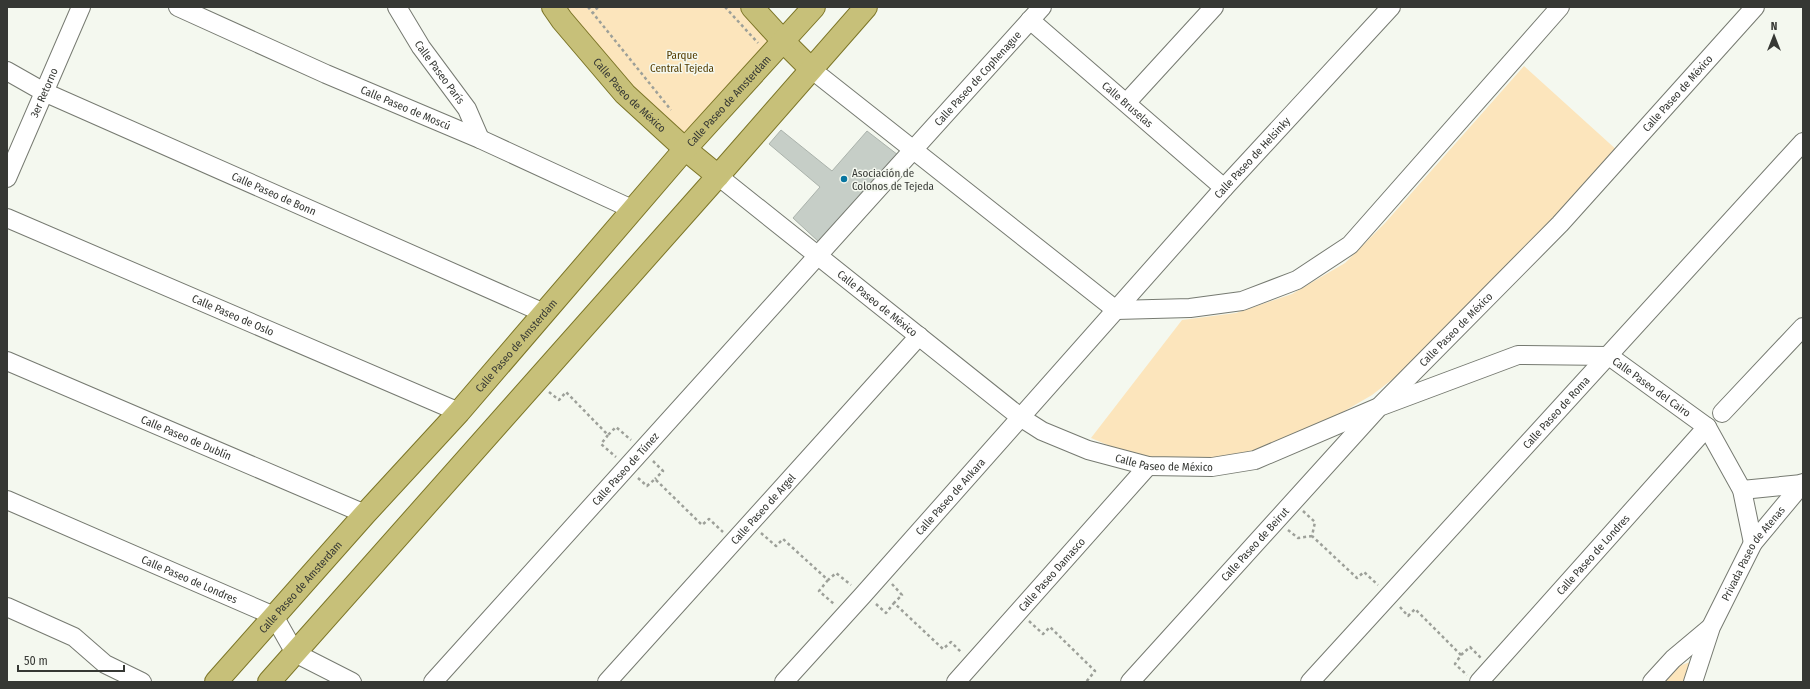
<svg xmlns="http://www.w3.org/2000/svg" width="1810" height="689" font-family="'Fira Sans Condensed',sans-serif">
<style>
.green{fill:#fce5bc}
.building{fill:#c6cec7;stroke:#abb3ac}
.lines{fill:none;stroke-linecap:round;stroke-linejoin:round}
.minor-casing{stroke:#767a71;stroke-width:20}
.major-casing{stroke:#7c7527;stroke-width:24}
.path{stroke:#9da099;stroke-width:2.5;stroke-dasharray:3 3;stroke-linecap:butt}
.minor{stroke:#fff;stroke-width:18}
.major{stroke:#c7c079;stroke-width:22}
.poi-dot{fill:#0775a0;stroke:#f4f8ef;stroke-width:1.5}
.labels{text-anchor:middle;stroke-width:3;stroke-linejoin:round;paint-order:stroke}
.park-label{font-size:11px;fill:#543c00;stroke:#f4f8ef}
.street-label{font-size:11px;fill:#363834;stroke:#f4f8ef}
.poi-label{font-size:11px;fill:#363834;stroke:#f4f8ef;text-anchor:start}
</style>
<rect width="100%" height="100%" fill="#f4f8ef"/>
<!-- green -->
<path class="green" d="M567 7H745L775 38 683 140 654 112 577 22Z
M1524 66 1619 152 1419 359 1372 395 1312 430 1240 458 1201 460 1134 456 1091 438 1182 320 1236 313 1292 294 1345 263 1385 223Z
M1690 662 1683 682H1665L1679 666Z"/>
<!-- building -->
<path class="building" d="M781 130 832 171 867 131 898 155 819 242 793 218 820 187 769 144Z"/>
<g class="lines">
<!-- minor casing -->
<g class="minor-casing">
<g id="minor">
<path id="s1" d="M178 7 326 74 480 139 634 210"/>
<path id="s2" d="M397 7 421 47 467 109 480 139"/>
<path id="s3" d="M1030 20 1224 188"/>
<path d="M811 69 1116 310 1190 308 1242 301 1297 280 1350 245 1560 7"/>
<path id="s4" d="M7 71 44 92 544 313"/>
<path d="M1127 102 1214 7"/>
<path id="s5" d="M718 176 1020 417 1042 431 1088 450 1148 466 1212 467 1255 460 1379 407 1560 224 1755 7"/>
<path id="s6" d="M7 178 81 7"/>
<path id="s7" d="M7 218 459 412"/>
<path id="s8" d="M7 361 365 514"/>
<path d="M1722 413 1803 327"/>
<path d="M1742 490 1802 484"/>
<path id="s9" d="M7 500 274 616 295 653 352 682"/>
<path d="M7 607 74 637 105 664 142 682"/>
<path id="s10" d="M433 682 1042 7"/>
<path id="s11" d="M607 682 919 336"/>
<path id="s12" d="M784 682 863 595 1224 188 1391 7"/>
<path id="s13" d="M956 682 1148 466"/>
<path id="s14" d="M1130 682 1379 407 1518 355 1609 356 1707 427 1742 490 1753 543"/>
<path id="s15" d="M1310 682 1803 142"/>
<path id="s16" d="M1479 682 1707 427"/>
<path d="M1652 682 1673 659 1710 628"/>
<path id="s17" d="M1693 682 1711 627 1753 543 1803 483"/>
</g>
</g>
<!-- major casing -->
<g class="major-casing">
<g id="major">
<path id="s18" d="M553 7 562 20 625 94 685 149 718 176"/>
<path d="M752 7 783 41 811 69"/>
<path id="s19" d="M216 682 365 514 459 412 685 149 814 7"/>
<path d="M269 682 718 176 866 7"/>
</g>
</g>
<!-- path -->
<path class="path" d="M588 7 671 110
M725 7 758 43
M592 14 598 7
M549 392 559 400 566 392 608 435 616 427 631 440
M608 435 601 444 616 457
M653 461 663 471 655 479
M638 478 647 486 655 479 702 525 709 519 723 532
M1303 511 1315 522 1312 536 1357 578 1364 572 1378 585
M1288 530 1298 538 1312 536
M761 533 776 546 783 539 828 580 836 573 851 585
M828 580 819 591 834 604
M892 584 902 595 894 603 943 649 951 642 962 653
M876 604 886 613 894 603
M1400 607 1408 616 1415 609 1461 655 1455 664 1467 675
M1029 621 1043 634 1050 627 1095 671 1086 682
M1461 655 1470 647 1481 658"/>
<!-- minor -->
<use href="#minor" class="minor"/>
<!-- major -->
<use href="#major" class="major"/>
</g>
<!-- markers -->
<circle class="poi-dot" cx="844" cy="179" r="4"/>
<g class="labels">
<!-- park labels -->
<g class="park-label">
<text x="682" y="59">Parque<tspan x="682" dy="13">Central Tejeda</tspan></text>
</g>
<!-- street labels -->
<g class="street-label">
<text dy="4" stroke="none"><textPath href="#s2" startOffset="78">Calle Paseo París</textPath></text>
<text dy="4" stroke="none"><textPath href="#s10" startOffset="813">Calle Paseo de Cophenague</textPath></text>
<text dy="4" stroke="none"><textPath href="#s6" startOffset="93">3er Retorno</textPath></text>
<text dy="4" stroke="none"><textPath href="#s18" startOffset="117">Calle Paseo de México</textPath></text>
<text dy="4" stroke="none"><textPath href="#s5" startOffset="1200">Calle Paseo de México</textPath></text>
<text dy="4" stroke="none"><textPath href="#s19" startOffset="775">Calle Paseo de Amsterdam</textPath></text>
<text dy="4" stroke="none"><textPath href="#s3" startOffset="129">Calle Bruselas</textPath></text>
<text dy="4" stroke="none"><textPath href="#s1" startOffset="249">Calle Paseo de Moscú</textPath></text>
<text dy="4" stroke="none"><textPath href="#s12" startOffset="703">Calle Paseo de Helsinky</textPath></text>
<text dy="4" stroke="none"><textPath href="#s4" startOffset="294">Calle Paseo de Bonn</textPath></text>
<text dy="4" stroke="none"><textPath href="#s5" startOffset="204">Calle Paseo de México</textPath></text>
<text dy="4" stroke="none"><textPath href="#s7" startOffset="246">Calle Paseo de Oslo</textPath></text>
<text dy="4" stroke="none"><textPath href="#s5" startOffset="876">Calle Paseo de México</textPath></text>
<text dy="4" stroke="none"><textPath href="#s19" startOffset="451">Calle Paseo de Amsterdam</textPath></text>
<text dy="4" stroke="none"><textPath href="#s14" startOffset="663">Calle Paseo del Cairo</textPath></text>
<text dy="4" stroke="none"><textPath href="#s15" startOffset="365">Calle Paseo de Roma</textPath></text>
<text dy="4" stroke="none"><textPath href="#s8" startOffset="195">Calle Paseo de Dublín</textPath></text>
<text dy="4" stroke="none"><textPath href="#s5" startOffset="540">Calle Paseo de México</textPath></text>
<text dy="4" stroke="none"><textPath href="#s10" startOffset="287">Calle Paseo de Túnez</textPath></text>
<text dy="4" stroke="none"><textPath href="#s12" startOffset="249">Calle Paseo de Ankara</textPath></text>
<text dy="4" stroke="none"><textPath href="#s11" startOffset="233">Calle Paseo de Argel</textPath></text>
<text dy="4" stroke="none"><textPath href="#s14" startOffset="186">Calle Paseo de Beirut</textPath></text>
<text dy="4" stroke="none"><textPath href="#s16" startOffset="171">Calle Paseo de Londres</textPath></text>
<text dy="4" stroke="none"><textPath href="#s17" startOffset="143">Privada Paseo de Atenas</textPath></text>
<text dy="4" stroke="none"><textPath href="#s13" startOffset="144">Calle Paseo Damasco</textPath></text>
<text dy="4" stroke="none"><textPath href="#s9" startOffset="199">Calle Paseo de Londres</textPath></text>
<text dy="4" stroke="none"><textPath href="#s19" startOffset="127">Calle Paseo de Amsterdam</textPath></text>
</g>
<!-- poi labels -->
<g class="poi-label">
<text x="852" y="177">Asociación de<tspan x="852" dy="13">Colonos de Tejeda</tspan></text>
</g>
</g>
<!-- border -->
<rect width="1810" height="689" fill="none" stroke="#363834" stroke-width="16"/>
<!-- north arrow -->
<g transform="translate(1774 36)" stroke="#f4f8ef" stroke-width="3" paint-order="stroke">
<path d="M0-3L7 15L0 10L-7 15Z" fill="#363834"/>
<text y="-6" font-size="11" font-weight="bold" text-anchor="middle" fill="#363834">N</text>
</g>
<!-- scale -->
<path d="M18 665v6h106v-6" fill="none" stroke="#363834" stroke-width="2"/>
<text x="24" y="665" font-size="12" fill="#363834" stroke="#f4f8ef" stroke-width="3" paint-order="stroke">50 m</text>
</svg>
